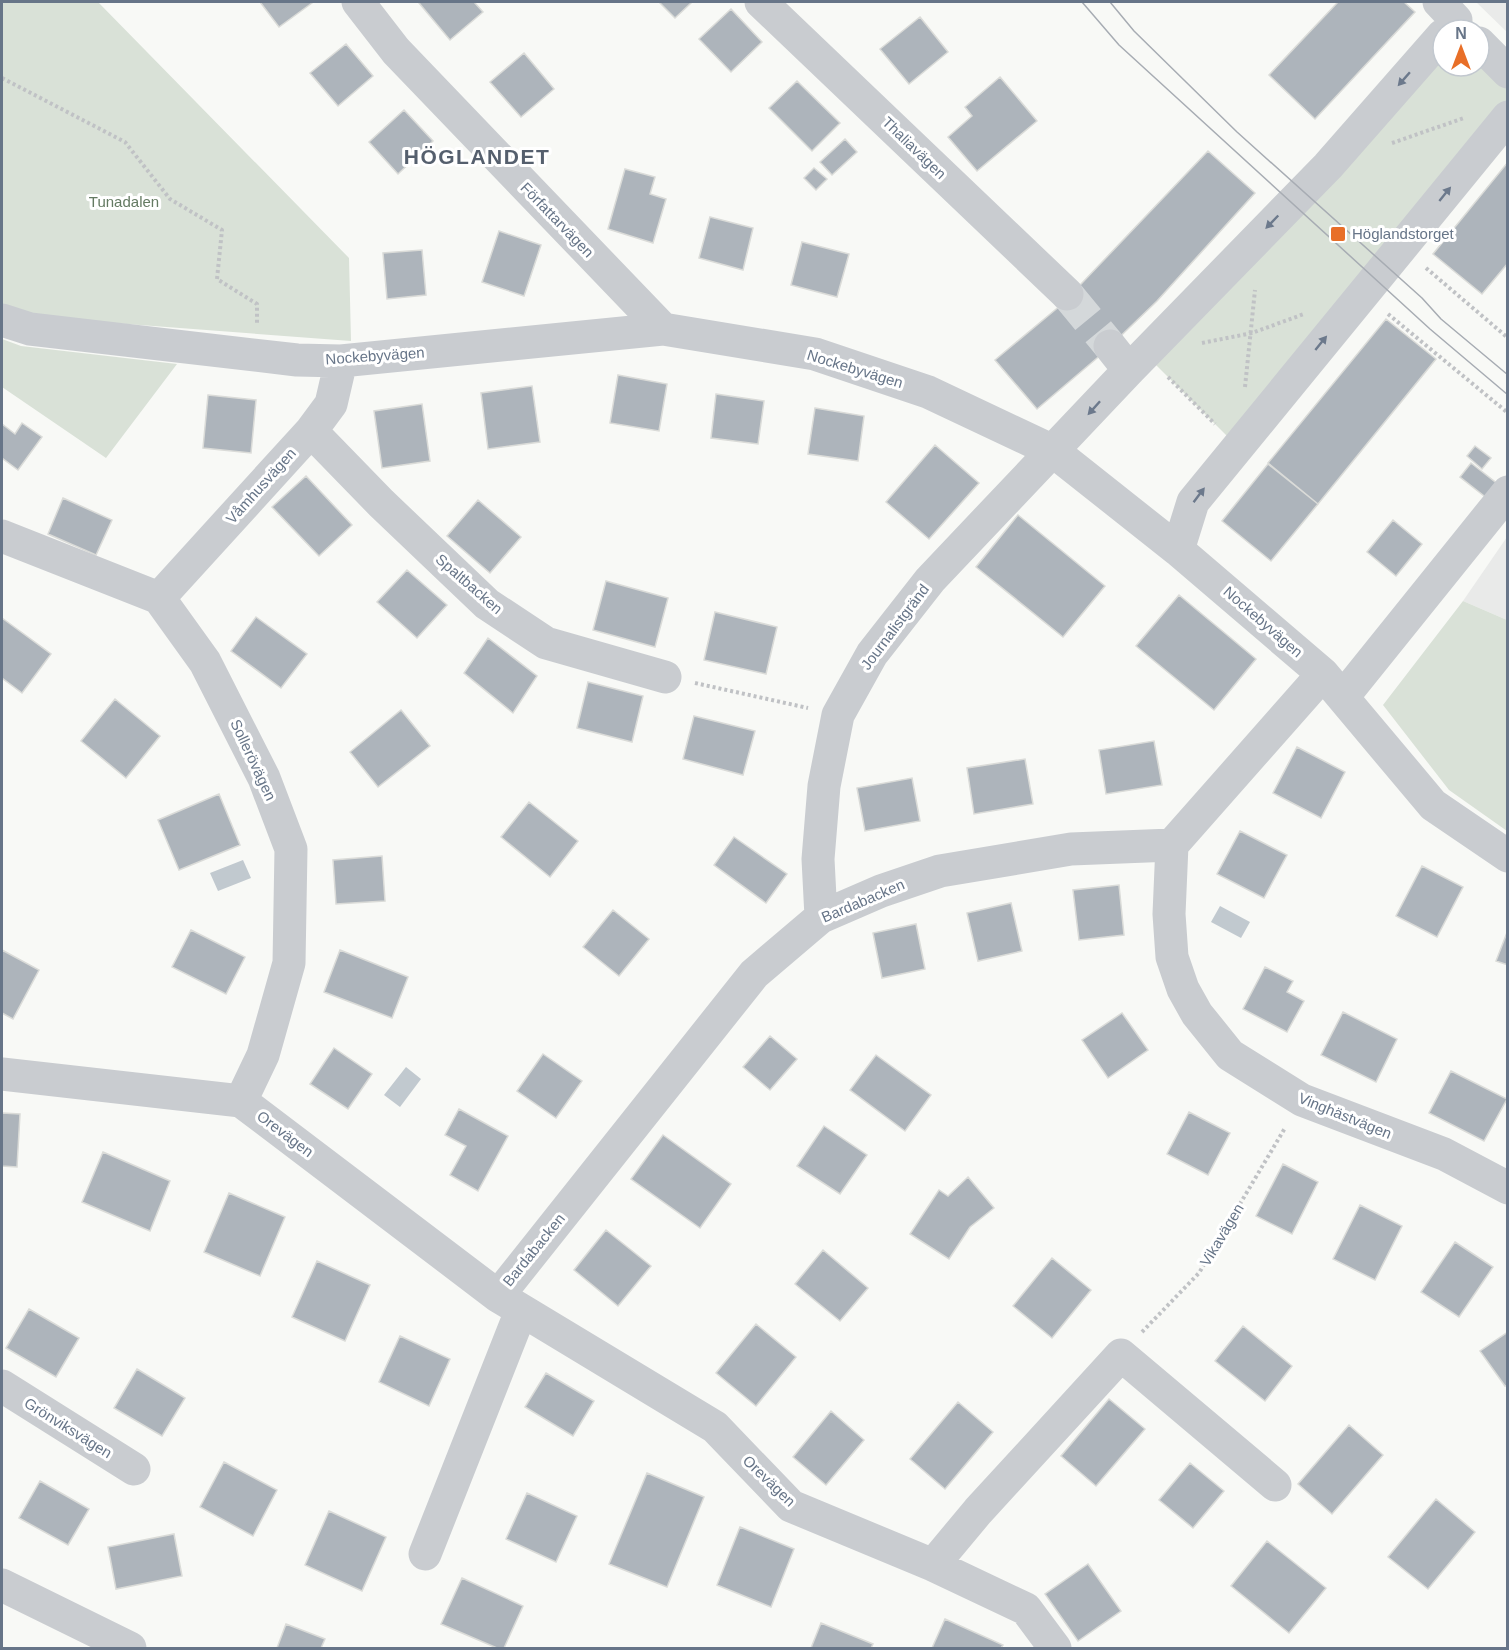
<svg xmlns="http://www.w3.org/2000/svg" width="1509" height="1650" font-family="Arial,sans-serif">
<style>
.built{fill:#e9eae9}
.green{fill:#d9e1d7}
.water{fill:#c1c9cf}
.building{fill:#adb4bb;stroke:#dadbd8;stroke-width:1.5}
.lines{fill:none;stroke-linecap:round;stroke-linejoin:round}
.minor-tunnel{stroke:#d4d8da;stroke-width:33;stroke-dasharray:33 16;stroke-linecap:butt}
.path{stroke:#c0c2c5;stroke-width:4;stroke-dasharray:3 3;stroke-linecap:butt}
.minor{stroke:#c9ccd0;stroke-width:33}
.tram{stroke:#a7acb3;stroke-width:1.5}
.oneway{fill:#6c798c}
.poi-dot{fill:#e86f28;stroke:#fff;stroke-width:2}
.labels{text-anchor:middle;stroke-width:6;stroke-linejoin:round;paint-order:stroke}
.street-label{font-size:15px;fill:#677588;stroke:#fff}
.park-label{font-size:15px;fill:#647a62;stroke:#fff}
.poi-label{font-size:15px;fill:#677588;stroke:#fff;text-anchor:start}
.district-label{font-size:21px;font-weight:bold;letter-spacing:1.5px;fill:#555f6d;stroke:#fff}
</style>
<rect width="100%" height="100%" fill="#f8f9f6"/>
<!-- built -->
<path class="built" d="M1476 2H1507V32Z
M1507 537V620L1463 601Z"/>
<!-- green -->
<path class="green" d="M2 2H98L349 258 351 341 34 317 2 305Z
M1443 35V66H1479L1507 72V117L1238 447 1146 355Z
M2 339 21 346 177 364 106 458 2 387Z
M1463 601 1507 620V831L1449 790 1383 705Z"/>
<!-- water -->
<path class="water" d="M243 860 251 878 218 891 210 873Z
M1220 906 1250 922 1241 938 1211 922Z
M406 1067 421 1079 400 1107 384 1095Z"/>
<!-- building -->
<path class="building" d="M260 2H311L312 3 279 27Z
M421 2H474L483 12 450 40 419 3Z
M659 2H690L691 3 675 18Z
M1338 2H1404L1415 12 1315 119 1269 75Z
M731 9 762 42 731 72 699 39Z
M920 17 948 52 909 84 880 49Z
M346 44 373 76 338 106 310 73Z
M524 53 554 89 521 117 490 82Z
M1000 77 1037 121 977 171 948 137 972 116 965 107Z
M797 81 840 123 812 151 769 108Z
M404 110 433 141 398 174 369 142Z
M845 139 857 152 832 175 820 162Z
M1208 151 1255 193 1157 301 1103 353 1037 409 995 360 1061 305Z
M1508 162V263L1482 294 1433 254Z
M814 168 827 179 816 190 804 178Z
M625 169 655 177 650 194 666 199 653 243 608 229Z
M710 217 753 228 743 270 699 258Z
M499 231 541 245 524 296 482 282Z
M802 242 849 254 837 297 791 285Z
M422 250 426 295 387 299 383 253Z
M1386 319 1436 359 1318 504 1268 463Z
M618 375 667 384 659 431 610 423Z
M532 386 540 442 488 449 481 393Z
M716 394 764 401 758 444 711 438Z
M208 395 256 400 251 453 203 448Z
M422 404 430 461 382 468 374 411Z
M815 408 864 416 858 461 808 454Z
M22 423 42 437 18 470 2 458V424L15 434Z
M935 445 979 483 929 539 886 502Z
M1475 446 1491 458 1482 469 1467 456Z
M1471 463 1499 485 1488 499 1460 477Z
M1268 464 1318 504 1271 561 1222 521Z
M306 476 352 525 319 556 272 507Z
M63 498 112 520 96 555 48 534Z
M478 500 521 537 490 573 447 536Z
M1018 515 1105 586 1063 637 976 567Z
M1393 520 1422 544 1396 576 1367 552Z
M407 570 447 605 417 638 377 602Z
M606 581 668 598 655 647 593 630Z
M1179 595 1256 659 1214 710 1136 646Z
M715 612 777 627 766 674 704 660Z
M256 617 307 654 281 688 231 651Z
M2 618 51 654 22 693 2 678Z
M488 638 537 676 513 713 464 673Z
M588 682 643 696 632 742 577 728Z
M115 699 160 736 126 778 81 741Z
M401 710 430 746 378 787 350 752Z
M694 716 755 731 743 775 683 759Z
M1154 741 1162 785 1106 794 1099 750Z
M1297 747 1345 772 1321 818 1273 793Z
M1025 759 1033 804 974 814 967 768Z
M912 778 920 821 865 831 857 788Z
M219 794 240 845 179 870 158 820Z
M529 802 578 841 550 877 501 837Z
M1240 831 1287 855 1264 898 1217 874Z
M734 837 787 874 766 903 714 865Z
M382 856 385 901 336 904 333 860Z
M1422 866 1463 887 1437 937 1396 916Z
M1119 885 1124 935 1079 940 1073 890Z
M1011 903 1022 951 978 961 967 913Z
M613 910 649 939 619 976 583 947Z
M916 924 925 969 882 978 873 933Z
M191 930 245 957 226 994 172 967Z
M1508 930V965L1496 961Z
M2 950 39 970 13 1019 2 1013Z
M340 950 408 977 392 1018 324 992Z
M1265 967 1293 981 1287 992 1304 1001 1287 1032 1243 1009Z
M1343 1012 1397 1039 1376 1082 1321 1055Z
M1122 1013 1148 1050 1108 1078 1082 1040Z
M770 1036 797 1059 770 1090 743 1067Z
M334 1048 372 1074 348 1109 310 1084Z
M543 1054 582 1081 556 1118 517 1091Z
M876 1055 931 1095 905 1131 850 1090Z
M1451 1071 1507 1099 1484 1141 1429 1113Z
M459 1109 508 1136 478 1191 450 1175 466 1146 445 1135Z
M1189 1112 1230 1133 1208 1175 1167 1154Z
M2 1113 20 1114 17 1167 2 1166Z
M824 1126 867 1155 840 1194 797 1166Z
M663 1135 731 1184 700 1228 631 1179Z
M103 1152 170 1181 150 1231 82 1202Z
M1283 1164 1318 1182 1292 1234 1256 1216Z
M968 1177 994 1208 970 1227 949 1259 910 1234 939 1190 948 1196Z
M229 1193 285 1217 260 1276 204 1252Z
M1360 1205 1402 1226 1375 1280 1333 1259Z
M606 1230 651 1266 618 1306 574 1270Z
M1455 1242 1493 1267 1459 1317 1421 1292Z
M823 1250 868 1288 840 1321 795 1284Z
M1052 1258 1091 1290 1052 1338 1013 1306Z
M317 1261 370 1285 345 1341 292 1317Z
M29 1309 79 1338 56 1377 6 1348Z
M756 1324 796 1357 756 1406 716 1373Z
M1243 1326 1292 1366 1265 1401 1215 1361Z
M1508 1332V1385L1505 1386 1480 1351Z
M400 1336 450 1359 429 1406 379 1382Z
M137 1369 185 1398 162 1436 114 1408Z
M546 1373 594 1401 573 1436 525 1407Z
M1109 1399 1145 1429 1096 1486 1061 1456Z
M958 1402 993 1432 945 1489 910 1459Z
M831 1411 864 1440 826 1485 793 1457Z
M1349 1425 1383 1455 1332 1514 1298 1484Z
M224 1462 277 1490 253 1536 200 1507Z
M1190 1463 1224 1491 1193 1528 1159 1500Z
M647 1473 704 1497 667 1587 609 1564Z
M40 1481 89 1509 68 1545 19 1518Z
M527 1493 577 1516 556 1562 506 1539Z
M1436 1499 1475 1532 1428 1589 1388 1557Z
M329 1511 386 1537 362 1591 305 1565Z
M740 1527 794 1549 771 1607 717 1585Z
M174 1534 182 1576 116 1589 108 1547Z
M1267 1541 1326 1588 1289 1633 1231 1586Z
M1088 1564 1121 1611 1078 1641 1045 1594Z
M462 1578 523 1606 504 1648H497L441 1624Z
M945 1619 1003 1645 1001 1648H932Z
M821 1623 873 1644 871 1648H811Z
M286 1624 325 1639 321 1648H277Z"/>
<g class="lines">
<!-- minor-tunnel -->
<path class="minor-tunnel" d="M1067 294 1110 346"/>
<!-- path -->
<path class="path" d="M2 78 125 142 170 199 222 230 217 279 257 304V325
M1392 143 1464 118
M1426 268 1508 338
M1388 314 1508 413
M1202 343 1252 333 1304 314
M1168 377 1215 424
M1245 387 1255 290
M695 683 808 708
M1142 1332 1199 1273 1285 1128"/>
<!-- minor -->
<path class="minor" d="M358 2 396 51 663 329
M761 2 1067 294
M1439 2 1456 20
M1479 43 1508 72
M2 320 30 329 297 360 341 361 663 329 815 354 928 392 1053 451 1178 550 1323 674 1433 805 1508 856
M1110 346 1129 370
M311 431 381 503 487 604 546 643 665 677
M2 536 159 598 205 662 264 778 291 849 289 963 263 1055 241 1101
M1178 550 1193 502 1508 117
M159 598 311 431 331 404 341 361
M1343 697 1508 492
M1172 845 1169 914 1172 957 1183 989 1197 1014 1230 1055 1302 1100 1444 1154 1508 1188
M821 917 818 859 824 786 838 715 872 654 930 580 1129 370 1328 166 1443 35
M2 1074 241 1101 498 1296 715 1427 791 1506 933 1565 1026 1609 1055 1648
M498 1296 754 974 821 917 881 891 940 871 1071 849 1172 845 1323 674
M2 1386 134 1469
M425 1554 521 1311
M933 1565 978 1511 1121 1355 1275 1485
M2 1585 130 1648"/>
<!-- tram -->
<path class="tram" d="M1082 2 1119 45 1430 329 1508 395
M1110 2 1134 31 1237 132 1422 298 1441 319 1508 375"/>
</g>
<!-- one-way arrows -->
<defs><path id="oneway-solid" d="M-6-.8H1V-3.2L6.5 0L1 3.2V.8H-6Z" transform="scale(1.5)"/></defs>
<g class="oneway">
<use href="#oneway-solid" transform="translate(1404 79) rotate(131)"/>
<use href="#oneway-solid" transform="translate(1445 194) rotate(-51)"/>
<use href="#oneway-solid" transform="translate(1272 222) rotate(134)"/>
<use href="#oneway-solid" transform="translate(1321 343) rotate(-51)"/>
<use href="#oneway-solid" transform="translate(1094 408) rotate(132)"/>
<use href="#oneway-solid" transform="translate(1199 495) rotate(-53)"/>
</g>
<!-- markers -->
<rect class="poi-dot" x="1330" y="226" width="16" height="16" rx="3"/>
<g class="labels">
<!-- street labels -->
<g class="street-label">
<text transform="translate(914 148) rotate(44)" y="5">Thaliavägen</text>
<text transform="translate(557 220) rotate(46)" y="5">Författarvägen</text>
<text transform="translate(375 356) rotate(-4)" y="5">Nockebyvägen</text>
<text transform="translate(855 369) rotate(17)" y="5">Nockebyvägen</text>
<text transform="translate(261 486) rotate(-48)" y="5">Våmhusvägen</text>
<text transform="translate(469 584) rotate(41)" y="5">Spaltbacken</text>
<text transform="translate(1263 622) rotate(41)" y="5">Nockebyvägen</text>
<text transform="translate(895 627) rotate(-53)" y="5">Journalistgränd</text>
<text transform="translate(253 760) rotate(65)" y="5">Sollerövägen</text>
<text transform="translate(863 901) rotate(-23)" y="5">Bardabacken</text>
<text transform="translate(1345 1116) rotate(22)" y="5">Vinghästvägen</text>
<text transform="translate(285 1134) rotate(37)" y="5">Orevägen</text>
<text transform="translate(1222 1235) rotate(-59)" y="5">Vikavägen</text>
<text transform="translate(534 1250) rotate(-51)" y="5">Bardabacken</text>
<text transform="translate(68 1428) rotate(32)" y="5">Grönviksvägen</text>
<text transform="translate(769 1481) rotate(44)" y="5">Orevägen</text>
</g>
<!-- park labels -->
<g class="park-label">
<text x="124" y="207">Tunadalen</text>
</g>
<!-- poi labels -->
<g class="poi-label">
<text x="1352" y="239">Höglandstorget</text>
</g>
<!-- district labels -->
<g class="district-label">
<text x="477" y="164">HÖGLANDET</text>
</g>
</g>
<!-- border -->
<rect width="1509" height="1650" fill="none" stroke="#677588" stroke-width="6"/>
<!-- north arrow -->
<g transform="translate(1461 48)"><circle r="28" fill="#ffffff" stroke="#c2c8cf" stroke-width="1.5"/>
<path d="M0-4.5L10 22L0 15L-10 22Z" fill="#e86f28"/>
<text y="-9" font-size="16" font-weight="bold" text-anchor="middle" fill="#677588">N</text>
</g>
</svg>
